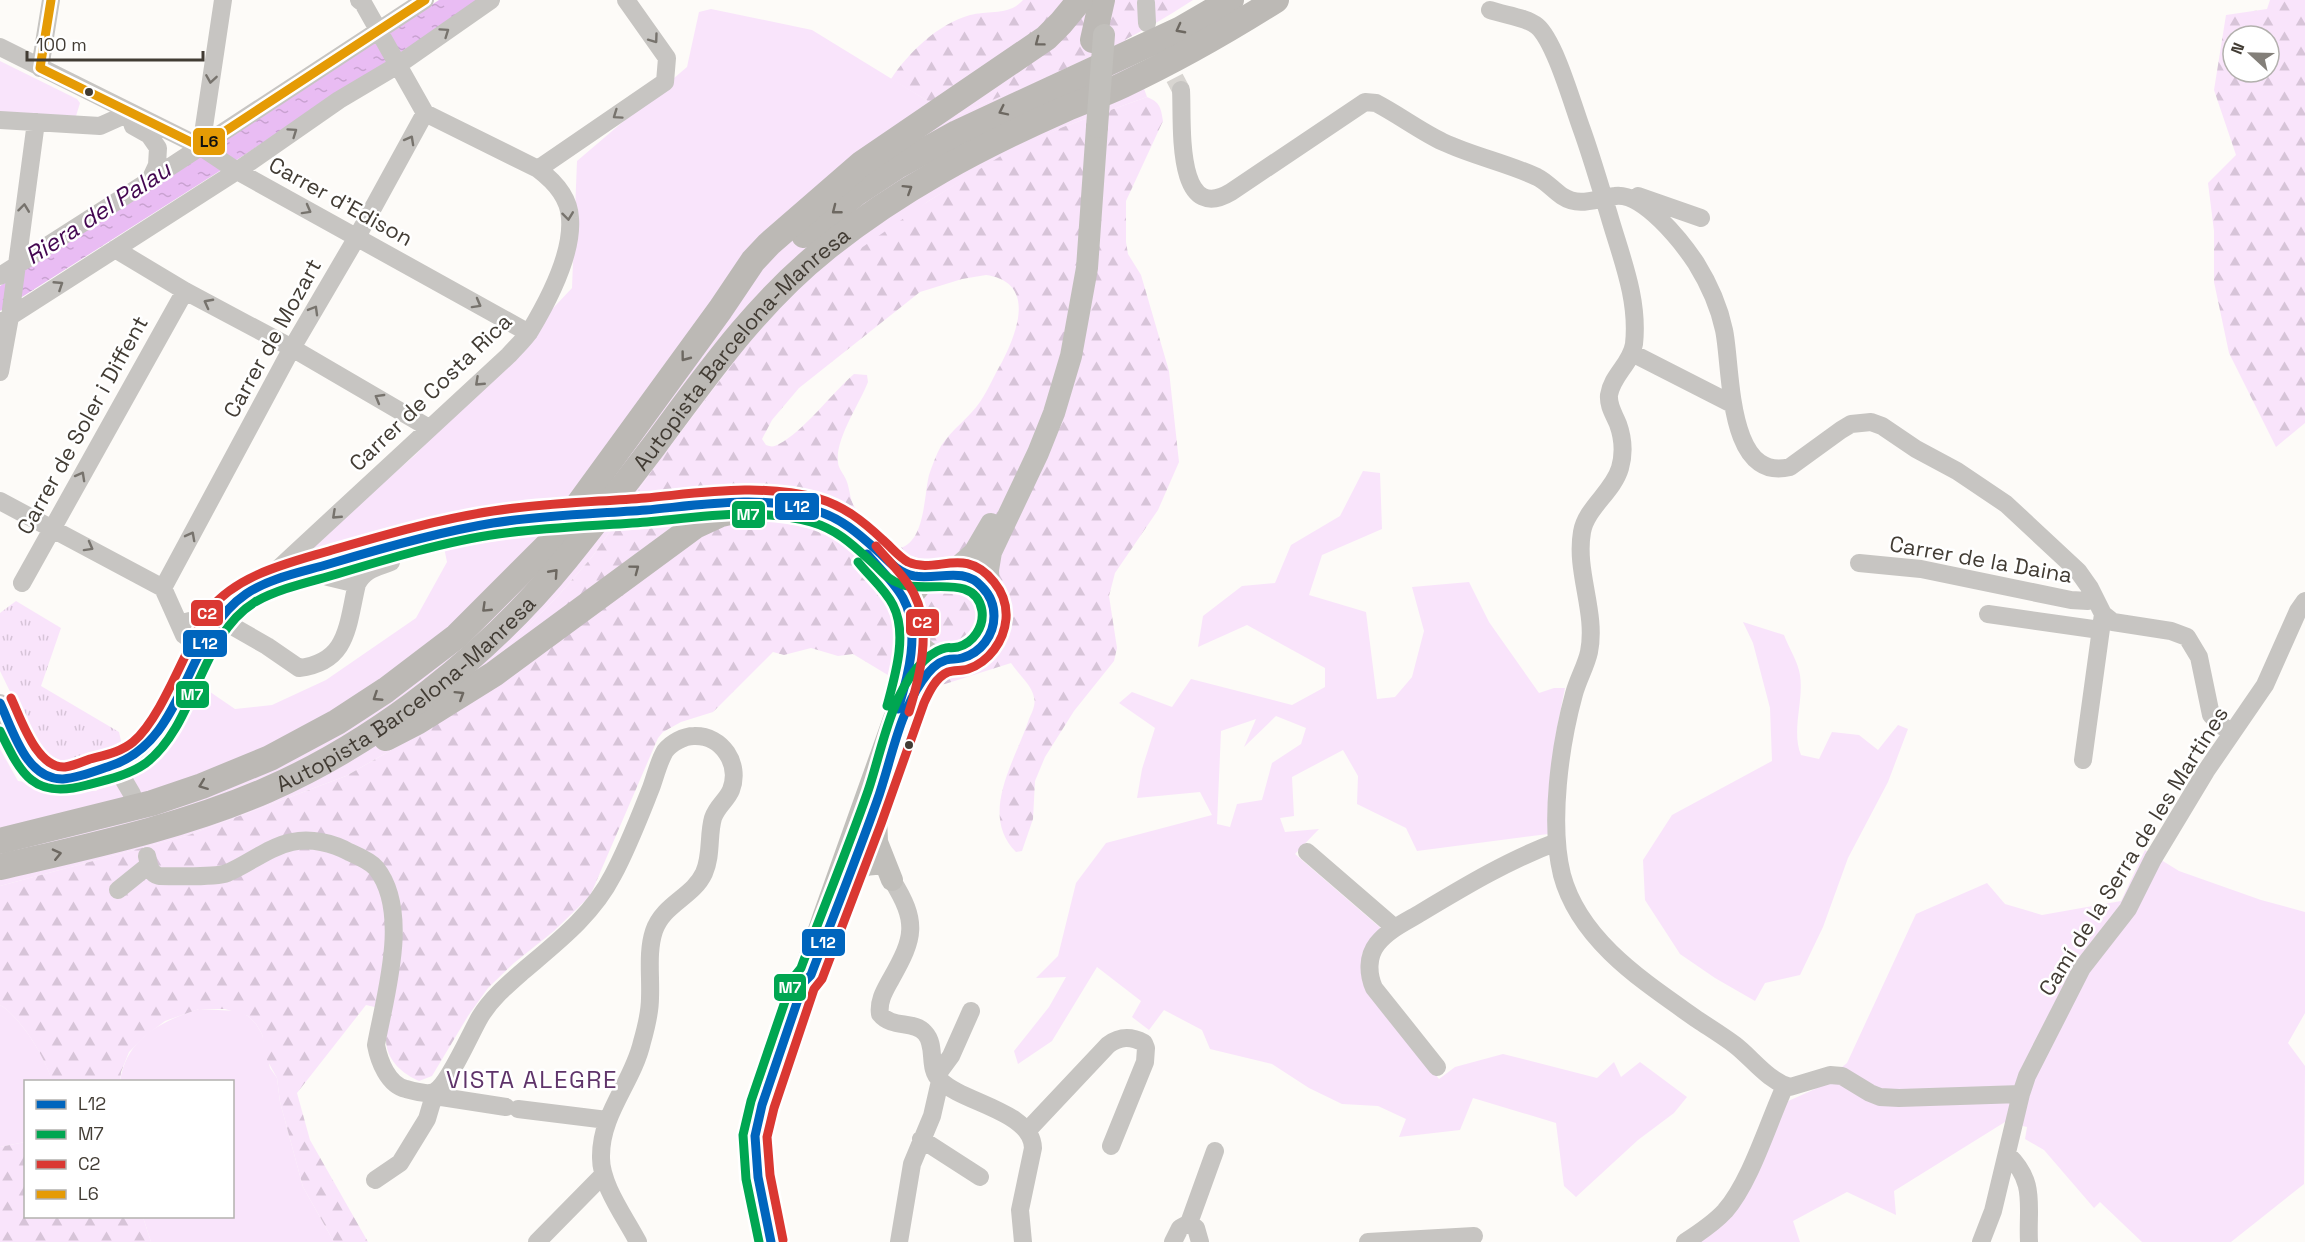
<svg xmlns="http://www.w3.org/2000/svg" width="2305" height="1242" font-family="'Space Grotesk',sans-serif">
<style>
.green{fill:#f9e4fb;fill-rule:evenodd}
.forest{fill:url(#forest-firs);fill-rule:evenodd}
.park{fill:url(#park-tufts)}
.water{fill:url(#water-ripples)}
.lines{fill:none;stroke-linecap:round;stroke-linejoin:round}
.minor-tunnel{stroke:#d8d5d1;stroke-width:18;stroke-dasharray:18 9;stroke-linecap:butt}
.minor{stroke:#c7c5c2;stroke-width:18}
.major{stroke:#c1bfbb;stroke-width:22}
.highway{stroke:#bcb9b5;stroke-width:26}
.minor-bridge{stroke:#c7c5c2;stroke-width:18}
.major-bridge{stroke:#c1bfbb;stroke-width:22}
.bus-1-casing{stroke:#fff;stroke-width:14}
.bus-2-casing{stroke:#fff;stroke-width:14}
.bus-3-casing{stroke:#fff;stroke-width:14}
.bus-4-casing{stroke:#fff;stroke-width:14}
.bus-1{stroke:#0065bd;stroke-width:9}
.bus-2{stroke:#00a651;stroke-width:9}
.bus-3{stroke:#da3832;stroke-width:9}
.bus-4{stroke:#e59b05;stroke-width:9}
.oneway{stroke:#6d6861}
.oneway2{stroke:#77736d}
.bus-dot{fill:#423c34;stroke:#fff;stroke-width:2}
.labels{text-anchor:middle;stroke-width:5;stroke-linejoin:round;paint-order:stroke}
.street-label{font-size:22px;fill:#423c34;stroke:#fff}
.water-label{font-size:24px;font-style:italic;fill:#440751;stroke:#fff}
.neighbourhood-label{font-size:24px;letter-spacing:1.5px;fill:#5f346a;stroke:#fff}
.line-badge{stroke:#fff;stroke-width:2}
.badge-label{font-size:16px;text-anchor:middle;font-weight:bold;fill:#fff}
.pale-badge-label{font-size:16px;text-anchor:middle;font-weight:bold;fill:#111}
</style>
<defs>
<pattern id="forest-firs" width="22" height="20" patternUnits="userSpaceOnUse" patternTransform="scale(1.5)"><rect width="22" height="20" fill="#f9e4fb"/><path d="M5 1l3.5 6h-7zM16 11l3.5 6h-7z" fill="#d7c4d8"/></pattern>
<pattern id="park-tufts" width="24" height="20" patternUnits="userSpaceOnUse" patternTransform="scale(1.5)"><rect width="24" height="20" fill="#f9e4fb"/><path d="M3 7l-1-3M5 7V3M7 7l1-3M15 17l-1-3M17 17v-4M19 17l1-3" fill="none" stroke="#d7c4d8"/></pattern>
<pattern id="water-ripples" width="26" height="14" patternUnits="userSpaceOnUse" patternTransform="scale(1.5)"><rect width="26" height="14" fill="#e9bcf3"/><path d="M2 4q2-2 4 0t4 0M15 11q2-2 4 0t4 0" fill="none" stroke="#c9a2d1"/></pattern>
</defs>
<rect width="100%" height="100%" fill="#fdfbf8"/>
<!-- green -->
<path class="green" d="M711 9 812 30 931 103 960 114 1080 62 1126 38 1147 97 1063 127 1004 155 927 202 731 366 658 462 592 557 557 597 490 664 454 714 346 776 186 836 0 886V749L18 781 96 791 148 756 163 739 197 683 235 709 272 705 326 680 416 618 447 562 439 523 288 565 415 455 572 288 577 161 687 67 699 12Z
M0 61 77 99 80 103 76 116 0 112Z
M1363 471 1380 473 1382 529 1322 555 1309 595 1366 612 1377 699 1395 697 1412 677 1424 631 1412 587 1469 582 1489 622 1539 693 1554 688H1565L1556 733 1548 834 1417 851 1406 828 1357 804 1358 776 1343 750 1292 777 1294 816 1280 818 1285 832 1319 829 1295 854 1383 930 1362 954 1365 983 1439 1079 1455 1067 1503 1054 1597 1078 1614 1062 1621 1077 1640 1062 1687 1097 1674 1113 1638 1140 1576 1197 1564 1186 1556 1123 1473 1098 1460 1130 1399 1137 1406 1119 1378 1106 1342 1104 1309 1088 1272 1064 1210 1049 1202 1030 1164 1010 1149 1030 1132 1017 1141 1001 1097 967 1052 1041 1018 1064 1014 1051 1049 1007 1066 977 1036 978 1058 956 1076 883 1106 843 1212 815 1200 792 1137 798 1142 769 1155 728 1119 703 1132 692 1172 707 1191 679 1292 705 1325 687V668L1247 625 1198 647 1203 616 1242 586 1275 583 1291 545 1340 516ZM1276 716 1306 728 1301 744 1272 763 1262 800 1237 804 1230 827 1217 824 1221 731 1256 719 1244 747Z
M1743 622 1784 635C1789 648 1798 662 1800 675 1804 701 1791 731 1801 755L1819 759 1832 732 1859 735 1878 750 1898 725 1908 729 1888 782 1848 858 1823 927 1800 975 1765 983 1755 1001 1715 978 1680 954 1645 900 1643 860 1672 815 1772 761 1770 708 1753 643Z
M2145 850 2179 871 2261 900 2305 912V1013L2288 1043 2305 1066 2304 1184 2231 1242H2142L2100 1202 2094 1208 2044 1150 2025 1139 2027 1127 2005 1122 1894 1191 1896 1215 1847 1192 1793 1221 1800 1242H1694L1723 1220 1786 1102 1815 1089 1847 1063 1916 914 1987 883 2005 904 2042 915 2121 901Z
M0 1005C20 1016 47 1060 52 1081L26 1082 25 1142 0 1147Z
M199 1009 237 1011 248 1016 256 1024 262 1034 270 1068 277 1078 280 1102 303 1187 334 1242H151L143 1217 232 1216V1082H120C126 1038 162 1021 199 1009Z"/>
<!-- forest -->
<path class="forest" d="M1023 0H1193C1121 48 1039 80 960 114L931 103 891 79C909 52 938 24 970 15 988 10 1009 16 1023 0Z
M2270 0H2305V423L2276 447 2229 353 2214 282V231L2208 183 2236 155 2214 90 2226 15 2267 9ZM2233 36H2269V72H2233Z
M1147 97C1160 102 1161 108 1163 121L1126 201V242L1128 254 1141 275 1169 371 1179 462 1158 510 1115 573 1109 596 1117 648 1114 661 1074 711 1045 757 1035 781 1033 819 1022 851 1016 852C978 814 1016 760 1029 719 1032 712 1036 705 1034 697 1031 684 1018 674 1011 663L945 684 911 689 853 654 838 656 811 648 784 655 773 652 713 712 681 722 663 732 658 738 590 896 554 931 514 963 488 988 468 1016 432 1076 419 1081C403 1074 387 1061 386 1041 386 1032 390 1021 392 1011L366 1005 297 1093 310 1140 368 1242H334L303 1187 280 1102 277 1078 266 1058 262 1034 256 1024 248 1016 225 1009H199L165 1021 144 1037 129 1052 121 1072 120 1081 52 1082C47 1060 20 1016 0 1005V886L186 836 346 776 454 714 490 664 557 597 592 557 658 462 731 366 794 295 927 202 1004 154 1063 127ZM986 275C1036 282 1018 331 1002 362 994 375 989 389 980 402 969 418 952 429 941 446 936 455 932 466 929 475 924 495 925 542 900 548 883 552 862 522 855 508 850 500 850 491 847 482 845 475 838 469 838 462 835 439 860 403 868 382L867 375 854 374C832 393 803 432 779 444 774 447 771 447 766 445L762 439 772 420 799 388 920 292 962 279Z
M25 1142 26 1216 143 1217 151 1242H0V1147Z"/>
<!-- park -->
<path class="park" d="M16 601 61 628 41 686 119 732 122 745C97 756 64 775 40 753L0 671V613Z"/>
<!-- water -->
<path class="water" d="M439 0H481L215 174 0 311V286Z"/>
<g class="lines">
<!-- minor-tunnel -->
<path class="minor-tunnel" d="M1162 54 1181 90"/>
<!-- minor -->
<path class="minor" d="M359 0 363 3 425 113 538 169 665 82 667 58 626 0
M1146 3 1147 23
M1490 10C1504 15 1526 17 1537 26 1555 41 1573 106 1582 130 1592 158 1600 186 1609 215 1621 257 1639 299 1634 344 1631 364 1612 375 1609 395 1608 406 1614 414 1618 424 1623 438 1624 454 1620 468 1613 492 1586 508 1582 532 1575 572 1597 612 1589 652 1586 666 1578 679 1574 694 1560 745 1549 823 1562 875 1580 942 1646 983 1698 1020 1710 1028 1723 1036 1735 1045 1752 1058 1768 1081 1790 1087L1830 1075 1842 1076 1870 1093 1880 1097 1899 1098 2021 1094
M0 47 201 147 237 171 529 333
M40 68 51 0
M1181 90C1183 120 1174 226 1231 192L1365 102 1376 103C1399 115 1420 131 1443 142 1473 156 1507 163 1537 177 1547 182 1553 190 1562 196 1580 208 1596 198 1615 196 1643 192 1682 242 1696 263 1709 284 1719 306 1724 330 1732 367 1726 483 1790 467L1841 430 1851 424 1871 422 1882 426 1916 449 1957 471 2006 504 2078 571 2090 588 2103 614 2113 622 2171 631 2187 637 2199 657 2211 715 2230 733
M0 120 100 126 129 113 133 126 149 135 158 148 157 165 150 180
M201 147 223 0
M1638 196 1701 218
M115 249 185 291 292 348 429 428
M0 276 150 180 425 0
M0 323 237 171 339 100 398 65 491 0
M1632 353 1732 404
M0 372 10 317 36 122
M0 501 163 588 184 635 202 648
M660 509 757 503 812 510 840 520 902 572 932 578
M865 552 904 599 908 614
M1859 563 1921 569 2071 600 2088 601 2095 598
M325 565 328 577 357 584
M266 580 509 355C516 347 525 339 530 331 548 301 573 254 570 218 569 197 554 181 538 169
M22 583 185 291
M163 588 292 348 357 237 425 113
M1988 614 2100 630
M218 618 267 646 299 668C349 662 347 625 357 584 365 569 376 568 391 562L388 548
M179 624 190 621 213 627
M0 703C21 747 28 792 89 773 105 768 124 764 139 754 155 743 165 724 173 707 193 667 208 619 246 594 280 572 347 559 388 548 425 539 463 524 502 521
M2083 760 2103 614
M115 765 132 794
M1307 852 1395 928
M147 856C149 864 149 873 159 876 173 876 214 878 227 873 249 864 268 847 292 842 311 838 333 843 349 852 358 856 370 861 376 868 411 912 385 995 376 1045 379 1061 388 1085 406 1089 413 1091 427 1095 434 1092 448 1086 471 1032 480 1017 491 999 506 986 522 972 556 943 592 916 613 875 628 847 639 818 651 788 655 777 659 761 665 751 671 743 684 736 694 736 722 735 741 764 731 790 727 800 717 806 713 818 708 835 712 855 704 873 693 897 663 904 654 931 647 952 651 976 650 998 650 1012 646 1028 642 1042 633 1082 601 1113 601 1156 600 1184 625 1217 638 1242
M892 880C918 922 915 937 891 979 885 990 878 1001 880 1014 892 1029 914 1020 925 1033 937 1046 927 1068 940 1080 962 1103 1032 1111 1033 1148L1020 1210 1023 1242
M118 890 149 865
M1437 1067 1374 988C1368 974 1367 957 1377 944 1387 931 1403 923 1417 915 1462 888 1508 860 1557 842
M937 1075 951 1056 971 1011
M435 1096 506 1107
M518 1109 607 1120
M1027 1131 1108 1045C1120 1036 1131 1036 1144 1043L1146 1048 1145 1062 1111 1146
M921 1139 980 1177
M2007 1154C2037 1182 2027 1206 2029 1242
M375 1180 400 1163 427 1119 435 1092
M1189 1223 1196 1228 1200 1242
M537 1242 602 1176
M899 1242 912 1164 932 1116 940 1081
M1173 1242 1180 1228 1189 1223 1215 1151
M1368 1242 1474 1236
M1685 1242C1699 1233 1714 1223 1725 1211 1751 1181 1768 1123 1785 1086
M1981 1242 1993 1211 2021 1094 2027 1076 2082 968 2128 909 2153 859 2206 771 2265 685 2298 611 2305 601"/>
<!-- major -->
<path class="major" d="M908 616a43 43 0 1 1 86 0a43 43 0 1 1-86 0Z
M951 573 974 553 991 524
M989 596 988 570 991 552 1038 453 1054 413 1071 356 1087 268 1097 127
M909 707C918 687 928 667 950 659
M878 797 876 815 877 842 892 880
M846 881C856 870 863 863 878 864
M771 1242 758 1177 755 1154V1136L762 1105 804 982 805 971 824 915 906 685 909 672 910 628"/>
<!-- highway -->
<g class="highway">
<path d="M1093 40 1102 0"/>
<path d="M804 235 855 194 899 165 957 133 1181 29 1231 0"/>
<path d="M386 738 417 722 494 674 695 526 721 514 743 509 757 503"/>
<path d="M0 841 152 803 202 786 270 758 337 722 386 690 457 636 551 542 720 310 753 261 769 244 861 164 1046 38 1061 23 1080 0"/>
<path id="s1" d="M0 867C90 846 182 827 267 790 379 741 489 654 566 559 596 522 625 484 654 446 706 376 756 304 825 249 898 190 979 147 1065 109 1084 101 1104 94 1123 85 1176 60 1227 31 1276 0"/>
</g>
<!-- minor-bridge -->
<path class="minor-bridge" d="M502 521 660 509"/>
<!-- major-bridge -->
<path class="major-bridge" d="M1097 127 1104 35"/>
<!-- bus-1 casing -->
<g class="bus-1-casing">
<path id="bus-1" d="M867 554C879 568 894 582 903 598 921 630 908 677 898 709
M0 703C13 730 26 780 63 779 78 778 96 771 110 766 187 742 183 637 246 594 269 578 302 572 329 564 382 548 438 532 493 523 543 515 595 514 646 510 701 505 760 495 814 510 842 518 860 535 881 554 891 564 900 573 914 576 938 580 964 566 982 587 990 595 994 605 994 616 994 635 981 653 962 658 954 660 954 658 946 660 936 663 928 672 922 681 898 716 891 762 877 801 856 860 833 917 811 975L804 982 762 1105 755 1136 758 1177 771 1242"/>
</g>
<!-- bus-2 casing -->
<g class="bus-2-casing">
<path id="bus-2" d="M858 562C869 576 885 589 893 605 908 634 895 676 887 706
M0 731C21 774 33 800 87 785 107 780 129 775 146 763 196 725 200 635 255 602 280 588 310 582 337 574 387 559 447 541 498 534 547 527 597 526 647 522 700 517 759 507 811 522 839 530 855 547 876 566 883 573 890 581 901 584 925 594 976 572 982 611 984 627 973 643 958 647 947 649 952 646 942 649 932 652 924 660 917 668 890 699 881 753 868 791 847 851 823 909 801 968L793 978 751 1101 743 1135 746 1179 759 1242"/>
</g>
<!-- bus-3 casing -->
<g class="bus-3-casing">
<path id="bus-3" d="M876 546C889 562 905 576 914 594 932 629 920 676 909 712
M11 698C21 719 37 769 65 767 73 766 82 762 90 759 105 755 121 752 133 742 157 722 178 669 193 640 198 630 202 619 209 610 238 574 289 563 332 550 384 535 439 519 493 511 543 503 595 502 645 498 701 493 761 483 817 498 844 506 863 521 883 540 891 547 899 557 908 562 937 575 964 545 994 582 1003 593 1007 606 1006 619 1004 641 989 662 968 669 962 671 954 670 948 672 936 677 929 692 924 703L881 824 822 979 814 989 774 1108 767 1137 770 1175 783 1240"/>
</g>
<!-- bus-4 casing -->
<g class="bus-4-casing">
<path id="bus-4" d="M51 0 40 68 201 147 425 0"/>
</g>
<!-- bus-1 -->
<use href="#bus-1" class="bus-1"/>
<!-- bus-2 -->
<use href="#bus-2" class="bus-2"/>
<!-- bus-3 -->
<use href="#bus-3" class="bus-3"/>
<!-- bus-4 -->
<use href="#bus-4" class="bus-4"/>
</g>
<!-- one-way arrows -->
<defs><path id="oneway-chevron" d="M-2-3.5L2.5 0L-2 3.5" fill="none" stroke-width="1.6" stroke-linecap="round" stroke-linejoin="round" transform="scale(1.5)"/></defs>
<g class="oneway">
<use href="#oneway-chevron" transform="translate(1180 29) rotate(152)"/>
<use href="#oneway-chevron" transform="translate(1039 42) rotate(143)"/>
<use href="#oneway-chevron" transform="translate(1003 111) rotate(154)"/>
<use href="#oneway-chevron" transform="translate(908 189) rotate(-32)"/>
<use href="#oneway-chevron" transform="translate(836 210) rotate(142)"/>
<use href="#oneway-chevron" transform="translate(685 357) rotate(127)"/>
<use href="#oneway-chevron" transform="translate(635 569) rotate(-37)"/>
<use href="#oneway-chevron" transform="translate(554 573) rotate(-48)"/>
<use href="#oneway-chevron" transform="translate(486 608) rotate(136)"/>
<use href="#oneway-chevron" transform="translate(460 695) rotate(-32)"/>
<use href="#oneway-chevron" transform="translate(377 697) rotate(147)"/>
<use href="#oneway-chevron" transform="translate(203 785) rotate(159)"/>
<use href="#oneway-chevron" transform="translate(57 854) rotate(-13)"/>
</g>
<g class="oneway2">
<use href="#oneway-chevron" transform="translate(445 32) rotate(-35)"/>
<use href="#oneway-chevron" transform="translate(654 39) rotate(54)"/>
<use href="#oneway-chevron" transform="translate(211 79) rotate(99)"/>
<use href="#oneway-chevron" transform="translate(617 115) rotate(145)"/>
<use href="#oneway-chevron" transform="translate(293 132) rotate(-35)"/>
<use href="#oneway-chevron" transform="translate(410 140) rotate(-61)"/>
<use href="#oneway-chevron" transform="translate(24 208) rotate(-83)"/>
<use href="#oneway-chevron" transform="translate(307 210) rotate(29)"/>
<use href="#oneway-chevron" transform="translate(568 216) rotate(83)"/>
<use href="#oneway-chevron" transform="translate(59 285) rotate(-33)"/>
<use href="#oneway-chevron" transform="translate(208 303) rotate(-152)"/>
<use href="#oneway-chevron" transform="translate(477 304) rotate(29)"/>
<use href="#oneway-chevron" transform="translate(314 310) rotate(-60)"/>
<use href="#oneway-chevron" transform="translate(479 382) rotate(137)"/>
<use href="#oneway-chevron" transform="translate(379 398) rotate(-150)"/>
<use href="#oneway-chevron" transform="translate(81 476) rotate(-61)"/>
<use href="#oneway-chevron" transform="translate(336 515) rotate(137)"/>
<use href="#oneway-chevron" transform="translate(191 536) rotate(-62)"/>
<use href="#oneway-chevron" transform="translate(89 547) rotate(29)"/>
</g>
<!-- markers -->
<g class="bus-dot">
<circle cx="89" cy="92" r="5"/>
<circle cx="909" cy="745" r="5"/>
</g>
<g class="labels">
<!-- street labels -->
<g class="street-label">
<text transform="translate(341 201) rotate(29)" y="8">Carrer d'Edison</text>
<text transform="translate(272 338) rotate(-61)" y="8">Carrer de Mozart</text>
<text dy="8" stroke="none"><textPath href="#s1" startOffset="934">Autopista Barcelona-Manresa</textPath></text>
<text transform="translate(430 392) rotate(-44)" y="8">Carrer de Costa Rica</text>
<text transform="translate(82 425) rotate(-61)" y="8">Carrer de Soler i Diffent</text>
<text transform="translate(1981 559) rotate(10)" y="8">Carrer de la Daina</text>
<text dy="8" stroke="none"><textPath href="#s1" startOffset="448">Autopista Barcelona-Manresa</textPath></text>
<text transform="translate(2133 851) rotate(-58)" y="8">Camí de la Serra de les Martines</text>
</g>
<!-- water labels -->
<g class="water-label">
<text transform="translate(98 213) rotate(-33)" y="8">Riera del Palau</text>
</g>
<!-- neighbourhood labels -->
<g class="neighbourhood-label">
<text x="532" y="1088">VISTA ALEGRE</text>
</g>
</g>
<g class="line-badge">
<rect x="192" y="127" width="34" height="29" rx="6" fill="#e59b05"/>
<rect x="774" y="492" width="46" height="29" rx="6" fill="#0065bd"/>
<rect x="731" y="500" width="35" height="29" rx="6" fill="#00a651"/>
<rect x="190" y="599" width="34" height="28" rx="6" fill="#da3832"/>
<rect x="905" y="608" width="35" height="29" rx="6" fill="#da3832"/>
<rect x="182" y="629" width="46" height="29" rx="6" fill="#0065bd"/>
<rect x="175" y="680" width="35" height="29" rx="6" fill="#00a651"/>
<rect x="801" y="928" width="45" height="29" rx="6" fill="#0065bd"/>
<rect x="773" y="973" width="34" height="29" rx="6" fill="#00a651"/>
</g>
<g class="badge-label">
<text x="797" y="512">L12</text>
<text x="748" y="520">M7</text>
<text x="207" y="619">C2</text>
<text x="922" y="628">C2</text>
<text x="205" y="649">L12</text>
<text x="192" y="700">M7</text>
<text x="823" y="948">L12</text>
<text x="790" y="993">M7</text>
</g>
<g class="pale-badge-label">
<text x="209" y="147">L6</text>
</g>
<!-- legend -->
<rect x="24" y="1080" width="210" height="138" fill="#ffffff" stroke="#b3b1ae" stroke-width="1.5"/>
<rect x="36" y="1100" width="30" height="9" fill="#0065bd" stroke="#b3b1ae" stroke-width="1.5"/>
<text x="78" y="1110" font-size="18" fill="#423c34">L12</text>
<rect x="36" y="1130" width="30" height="9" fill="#00a651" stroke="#b3b1ae" stroke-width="1.5"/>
<text x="78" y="1140" font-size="18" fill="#423c34">M7</text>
<rect x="36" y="1160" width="30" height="9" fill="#da3832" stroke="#b3b1ae" stroke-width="1.5"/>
<text x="78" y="1170" font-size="18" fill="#423c34">C2</text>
<rect x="36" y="1190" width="30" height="9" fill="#e59b05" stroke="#b3b1ae" stroke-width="1.5"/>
<text x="78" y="1200" font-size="18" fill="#423c34">L6</text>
<!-- north arrow -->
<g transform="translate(2251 54) rotate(292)"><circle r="28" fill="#ffffff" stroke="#b3b1ae" stroke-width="1.5"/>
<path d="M0-4.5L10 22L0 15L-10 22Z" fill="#837f79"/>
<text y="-9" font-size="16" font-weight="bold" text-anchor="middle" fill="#423c34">N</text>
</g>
<!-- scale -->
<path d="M27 51v9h176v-9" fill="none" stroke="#423c34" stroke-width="3"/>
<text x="36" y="51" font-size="18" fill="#423c34" stroke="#ffffff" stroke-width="4.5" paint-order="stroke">100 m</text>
</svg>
